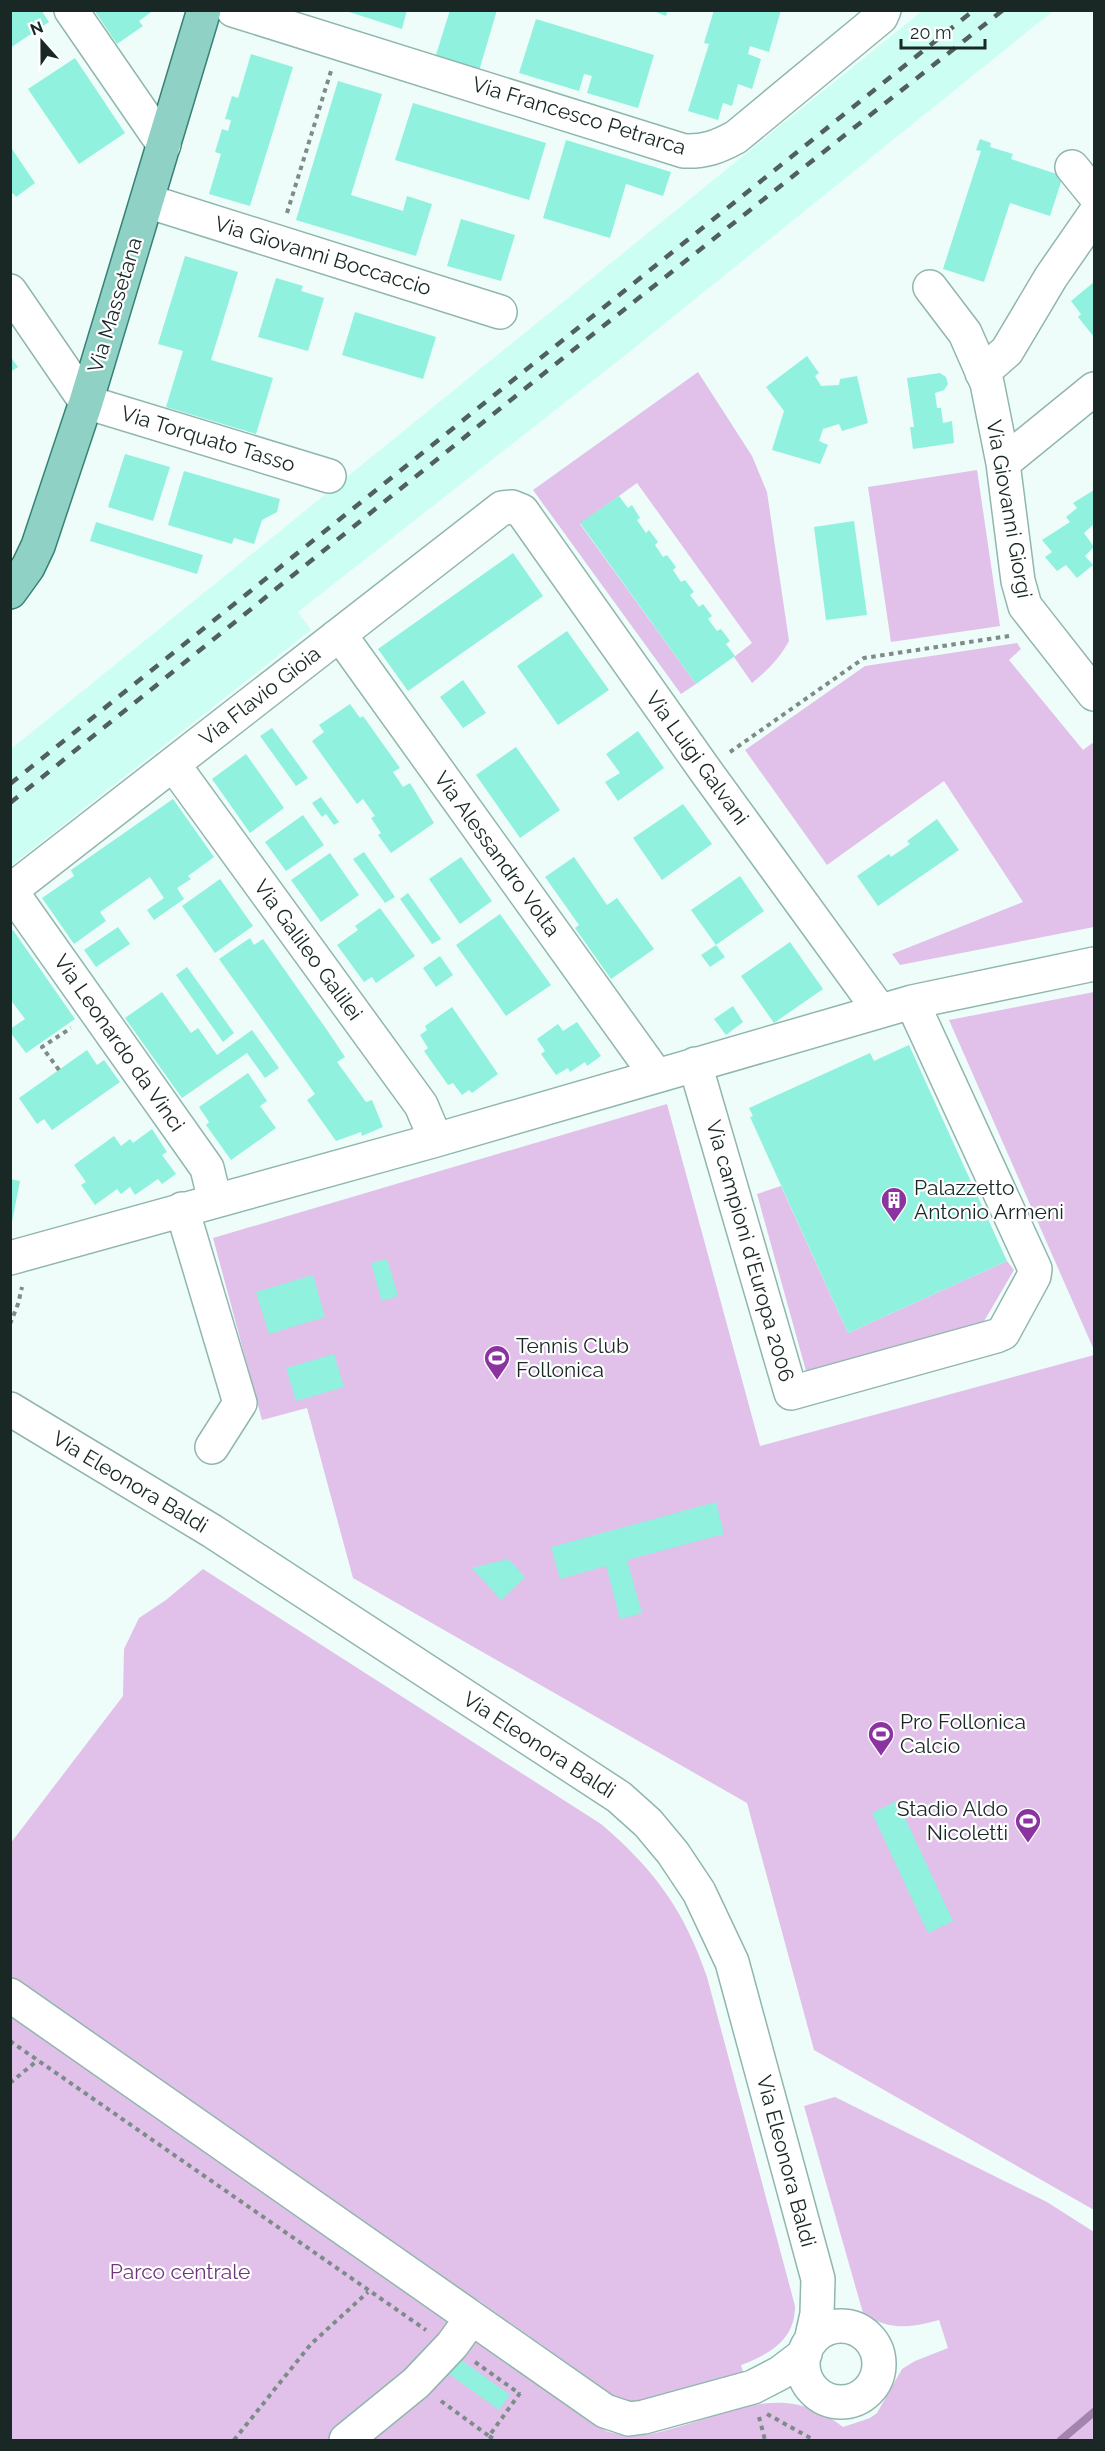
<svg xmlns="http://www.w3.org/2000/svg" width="1105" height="2451" font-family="Raleway,sans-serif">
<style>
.built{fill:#cdfef3}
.green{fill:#e1c1e9}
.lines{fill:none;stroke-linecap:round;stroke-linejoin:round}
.stream{stroke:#a284ae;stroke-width:8}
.building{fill:#8ff1de}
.minor-casing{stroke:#90b6ae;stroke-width:36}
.major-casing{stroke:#368274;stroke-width:36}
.path{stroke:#7d8c89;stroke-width:4;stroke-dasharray:4.5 4.5;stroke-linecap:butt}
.minor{stroke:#fff;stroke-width:33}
.major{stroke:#90d1c5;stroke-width:33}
.rail{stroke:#51605d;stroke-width:4.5;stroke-dasharray:10 10;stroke-linecap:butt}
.labels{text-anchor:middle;stroke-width:4.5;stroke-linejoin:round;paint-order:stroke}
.street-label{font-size:21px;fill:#192825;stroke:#fff}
.poi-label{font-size:21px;fill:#192825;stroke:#fff;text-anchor:start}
.park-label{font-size:21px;fill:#70377e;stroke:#fff}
</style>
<rect width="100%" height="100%" fill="#eefdfa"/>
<!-- built -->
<path class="built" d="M922 11H1053L628 353 298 612 311 630 11 866V749Z"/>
<!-- green -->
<path class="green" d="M698 372 752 456 767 492 789 641C779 659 768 670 752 683L734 657 752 643 637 483 580 524 696 684 681 694 533 490Z
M977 470 1000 626 891 642 868 487Z
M1017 643 1021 649 1009 660 1083 750 1094 742V927L900 965 892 954 1023 902 944 781 827 865 745 750 865 666Z
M1094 992V1350L949 1020Z
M667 1104 760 1446 1094 1355V2210L814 2050 747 1803 353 1578 307 1408 262 1420 213 1238Z
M781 1186 848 1333 1007 1261 1014 1270 983 1323 806 1371 757 1194Z
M203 1569 601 1824C655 1870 684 1910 707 1977L795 2306C795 2340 770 2354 741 2365L743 2372 636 2402 623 2400 611 2394 478 2300 456 2327 606 2431C635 2440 649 2435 678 2427 739 2410 786 2382 843 2427L870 2418 877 2413 902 2369 915 2361 948 2348 939 2320C911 2328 888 2331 863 2313L804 2106 835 2097 1047 2202 1094 2232V2440H11L10 1844 123 1696 124 1649 139 1618 166 1600Z"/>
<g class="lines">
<!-- stream -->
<path class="stream" d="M1061 2440 1094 2412"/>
</g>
<!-- building -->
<path class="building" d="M10 10H41L49 22 10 48Z
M94 10H154L139 21 143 26 117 44Z
M343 10H407L402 29Z
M450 10H497L479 71 435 58Z
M651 10H668L666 16Z
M714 10H781L769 52 750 46 748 54 761 59 752 89 738 84 732 106 723 103 718 120 688 111 709 44 704 43Z
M536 19 654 55 638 108 587 93 592 76 584 74 579 91 519 73Z
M251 54 293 67 250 206 209 194 221 154 215 152 222 129 228 131 231 120 225 119 232 96 238 98Z
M75 58 125 133 79 164 28 89Z
M338 81 382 94 351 195 403 211 407 196 432 204 416 256 296 220Z
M413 103 546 143 529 200 395 160Z
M980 139 991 143 990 147 1013 154 1011 159 1063 176 1050 216 1010 203 984 282 943 269 981 151 976 150Z
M566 140 671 172 663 196 626 184 610 238 543 218Z
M10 146 35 183 16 197 13 193 10 195Z
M461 219 515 235 501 281 447 266Z
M185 256 238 272 211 360 273 378 256 434 166 407 183 351 158 344Z
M276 278 303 286 301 291 324 298 308 351 258 337Z
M1094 282V337L1078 317 1081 314 1071 301Z
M355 312 436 337 423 379 342 355Z
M10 356 18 367 10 372Z
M807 356 819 373 815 376 821 386 839 385 840 379 857 376 868 423 842 431 839 424 823 429 819 441 828 445 820 464 772 450 784 411 766 387Z
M940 373 946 377 948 384 944 390 935 393 937 408H941L943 423 952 421 954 443 913 449 910 427H914L907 378Z
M125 454 170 467 153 521 108 507Z
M184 471 280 499 277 512 262 520 254 544 234 538 232 544 168 525Z
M1094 490V524L1084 533 1094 547 1085 556 1093 565 1077 578 1066 565 1057 571 1045 557 1052 552 1042 540 1070 522 1066 517 1077 508 1073 503Z
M619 496 628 508 632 505 640 518 637 520 646 533 649 530 658 542 655 545 663 557 667 555 676 567 673 570 681 582 685 580 694 592 690 595 699 607 703 604 712 616 708 619 717 631 721 629 730 641 726 644 735 656 696 684 580 523Z
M854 521 867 615 826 620 814 527Z
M96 522 203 555 197 574 90 541Z
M513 553 543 596 408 691 378 649Z
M567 631 609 690 558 725 517 666Z
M463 680 486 713 463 728 440 697Z
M350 704 360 718 363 716 400 768 393 772 403 787 410 783 434 823 391 853 378 835 381 833 371 818 375 816 363 799 357 804 312 741 324 732 319 725Z
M272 728 308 778 296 786 260 736Z
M638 731 664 768 618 801 605 782 620 773 606 754Z
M516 747 560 810 520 838 476 775Z
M246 754 284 808 250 833 212 779Z
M321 797 339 822 334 825 326 814 322 817 312 803Z
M173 799 214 857 188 876 191 879 177 888 184 899 154 920 147 910 164 898 150 877 100 912 106 921 74 944 42 898 74 876 71 870Z
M683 804 712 844 662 880 633 838Z
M303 815 324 845 286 871 265 842Z
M937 819 959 850 878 906 857 876 889 854 891 857 910 844 907 841Z
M364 852 395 897 385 903 353 859Z
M330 853 359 895 321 922 291 880Z
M461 857 492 901 460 924 429 879Z
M574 857 607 905 617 898 654 949 611 979 575 928 579 925 545 877Z
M740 876 764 911 716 945 691 910Z
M220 879 253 926 215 953 182 906Z
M408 893 441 939 432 944 400 899Z
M380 908 415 956 376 983 372 977 364 982 337 945 358 930 355 926Z
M500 914 551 985 506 1016 456 945Z
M118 927 130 944 96 967 84 950Z
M13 930 75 1019 26 1053 10 1032V1029L25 1019 10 999V932Z
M250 938 254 945 263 939 329 1033 345 1057 337 1062 366 1102 372 1100 383 1127 362 1136 361 1132 336 1141 307 1100 315 1094 219 959Z
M790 942 823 989 774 1023 741 976Z
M716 945 725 957 710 967 701 955Z
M440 956 453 975 436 987 423 968Z
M187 967 234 1033 223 1042 176 975Z
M162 992 191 1033 198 1028 217 1055 252 1030 279 1068 265 1078 247 1053 182 1098 125 1018Z
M733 1006 743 1022 726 1035 714 1019Z
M452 1007 498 1074 472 1093 469 1090 462 1095 453 1083 448 1085 424 1051 428 1048 420 1035 427 1030 425 1026Z
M577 1022 601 1056 587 1066 585 1062 570 1072 568 1068 556 1075 541 1054 545 1051 537 1039 558 1024 563 1031Z
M909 1045 1007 1261 848 1333 750 1117 753 1116 749 1108 870 1053 874 1061Z
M87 1050 97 1065 104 1060 120 1082 52 1130 44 1119 37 1124 19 1098Z
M248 1073 267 1101 260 1106 276 1128 231 1160 206 1125 209 1122 199 1107Z
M152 1129 167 1152 162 1155 176 1174 162 1184 158 1179 135 1195 130 1187 121 1194 117 1189 95 1205 81 1185 86 1182 74 1165 114 1136 121 1146 130 1139 133 1143Z
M10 1179 20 1181 12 1222H10Z
M387 1259 398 1296 382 1301 371 1263Z
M313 1275 325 1317 269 1334 256 1292Z
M334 1354 344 1387 296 1401 286 1368Z
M716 1502 724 1534 627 1560 642 1613 620 1619 606 1566 560 1579 551 1547Z
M508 1559 525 1577 501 1600 472 1568Z
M897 1801 953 1921 928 1933 872 1813Z
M460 2359 510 2395 499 2410 449 2374Z"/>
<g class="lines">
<!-- minor casing -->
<g class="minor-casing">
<path id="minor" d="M71 10 164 145
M233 10 684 151C704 152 718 147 736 137L881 17 884 10
M1072 167 1094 194
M147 201 500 312
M930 287 965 333 987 383 1003 463 1018 581 1025 606 1094 694
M10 291 86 402 329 476
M982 373 1007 351 1051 277 1094 215
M1003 463 1094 389
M336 637 348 646 656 1075
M173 764 421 1105 436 1140
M10 891 502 508 512 507 522 511 705 770 880 1011
M11 891 207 1168 215 1201
M695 1064 791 1393 996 1336 1003 1333 1034 1276 1035 1269 912 1002
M182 1209 240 1403 212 1447
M10 1258 436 1140 912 1002 1094 964
M10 1409 212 1531 619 1797 648 1823 673 1853 699 1892 732 1962 818 2279 817 2314 811 2341
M10 1995 605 2411 629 2419 644 2417 753 2387 780 2373 805 2354
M803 2364a38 38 0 1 1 76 0a38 38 0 1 1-76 0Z
M346 2440 416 2383 452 2345 471 2319"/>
</g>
<!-- major casing -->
<g class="major-casing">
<path id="major" d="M10 592 28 567 38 546 86 402 204 10"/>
</g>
<!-- path -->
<path class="path" d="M287 213 331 71
M730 752 864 658 1009 636
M59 1070 42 1047 71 1028
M10 1324 18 1304 22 1287
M10 2041 426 2330
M10 2083 38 2060
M475 2362 520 2394
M441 2401 489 2436 520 2393
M767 2414 814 2440
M759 2417 765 2440
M489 2436 495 2440
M234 2440 311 2344 368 2292"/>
<!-- minor -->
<use href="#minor" class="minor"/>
<!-- major -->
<use href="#major" class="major"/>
<!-- rail -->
<path class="rail" d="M10 784 974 10
M10 803 568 354 1003 10"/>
</g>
<!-- icons -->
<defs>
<g id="building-pin" transform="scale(1.35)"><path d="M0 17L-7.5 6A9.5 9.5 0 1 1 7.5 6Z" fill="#8b339f" stroke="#fff"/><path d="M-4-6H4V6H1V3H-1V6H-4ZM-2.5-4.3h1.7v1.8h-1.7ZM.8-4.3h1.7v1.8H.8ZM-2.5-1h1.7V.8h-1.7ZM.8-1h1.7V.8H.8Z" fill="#fff"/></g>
<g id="stadium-pin" transform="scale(1.35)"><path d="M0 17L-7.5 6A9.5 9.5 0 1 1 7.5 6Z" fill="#8b339f" stroke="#fff"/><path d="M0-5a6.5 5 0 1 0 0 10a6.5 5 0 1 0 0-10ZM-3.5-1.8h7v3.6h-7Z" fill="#fff"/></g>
</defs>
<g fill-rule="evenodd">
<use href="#building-pin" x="894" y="1200"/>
<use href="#stadium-pin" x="497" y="1358"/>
<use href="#stadium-pin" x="881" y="1734"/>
<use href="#stadium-pin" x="1028" y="1821"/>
</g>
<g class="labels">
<!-- street labels -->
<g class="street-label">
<text transform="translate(579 116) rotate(17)" y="7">Via Francesco Petrarca</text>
<text transform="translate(323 256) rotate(17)" y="7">Via Giovanni Boccaccio</text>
<text transform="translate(115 305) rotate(-73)" y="7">Via Massetana</text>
<text transform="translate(208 439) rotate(17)" y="7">Via Torquato Tasso</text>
<text transform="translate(1009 509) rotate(80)" y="7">Via Giovanni Giorgi</text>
<text transform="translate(260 696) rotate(-38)" y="7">Via Flavio Gioia</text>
<text transform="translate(697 758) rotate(54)" y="7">Via Luigi Galvani</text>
<text transform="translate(497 854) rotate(54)" y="7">Via Alessandro Volta</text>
<text transform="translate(308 950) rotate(54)" y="7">Via Galileo Galilei</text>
<text transform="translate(119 1043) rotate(55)" y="7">Via Leonardo da Vinci</text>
<text transform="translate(750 1251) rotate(74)" y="7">Via campioni d'Europa 2006</text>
<text transform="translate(130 1482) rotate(31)" y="7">Via Eleonora Baldi</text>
<text transform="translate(539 1745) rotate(33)" y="7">Via Eleonora Baldi</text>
<text transform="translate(786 2161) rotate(75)" y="7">Via Eleonora Baldi</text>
</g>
<!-- poi labels -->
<g class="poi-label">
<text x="914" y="1195">Palazzetto<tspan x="914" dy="24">Antonio Armeni</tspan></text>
<text x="516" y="1353">Tennis Club<tspan x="516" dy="24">Follonica</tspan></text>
<text x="900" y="1729">Pro Follonica<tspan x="900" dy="24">Calcio</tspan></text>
<text x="1008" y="1816" text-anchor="end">Stadio Aldo<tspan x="1008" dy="24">Nicoletti</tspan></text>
</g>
<!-- park labels -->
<g class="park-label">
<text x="180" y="2279">Parco centrale</text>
</g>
</g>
<!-- border -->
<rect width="1105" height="2451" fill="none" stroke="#192825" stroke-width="24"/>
<!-- north arrow -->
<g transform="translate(42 42) rotate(339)" stroke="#ffffff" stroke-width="4.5" paint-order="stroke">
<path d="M0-4.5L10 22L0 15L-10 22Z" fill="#192825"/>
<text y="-9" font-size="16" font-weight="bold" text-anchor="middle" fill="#192825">N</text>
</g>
<!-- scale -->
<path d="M901 39v9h84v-9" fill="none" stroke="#192825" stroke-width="3"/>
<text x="910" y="39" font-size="18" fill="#192825" stroke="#ffffff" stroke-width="4.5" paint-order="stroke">20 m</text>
</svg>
